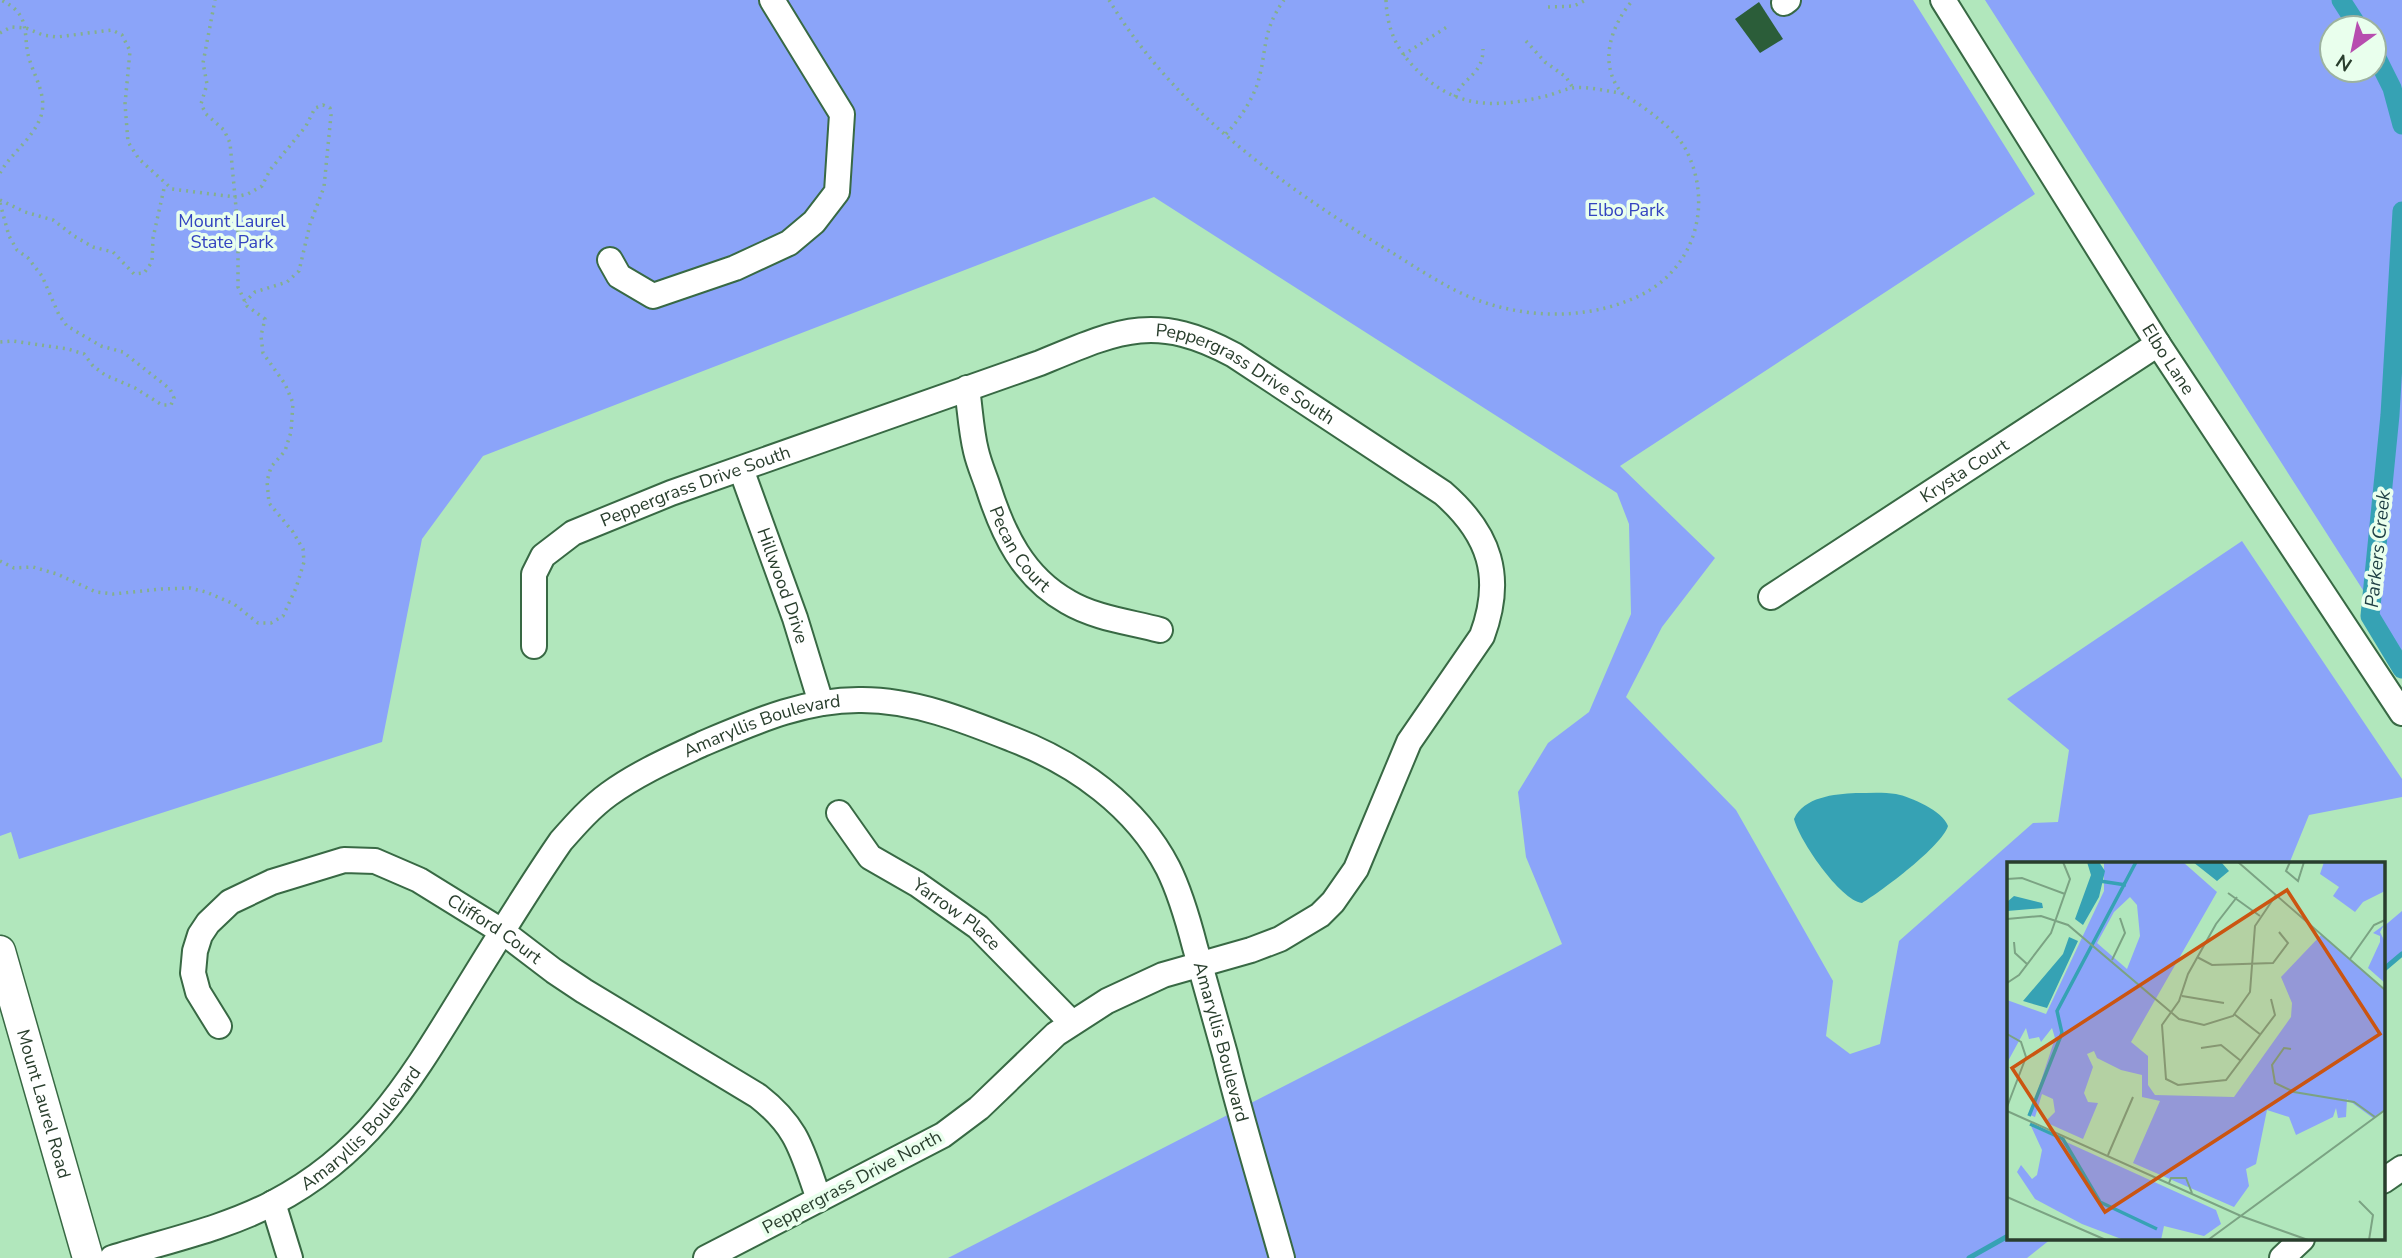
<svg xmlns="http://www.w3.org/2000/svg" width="2402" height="1258" font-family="'Nunito Sans',sans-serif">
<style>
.green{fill:#8ba4f9;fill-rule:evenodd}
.water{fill:#36a2b4}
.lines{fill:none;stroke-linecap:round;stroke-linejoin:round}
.stream{stroke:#36a2b4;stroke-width:5}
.canal{stroke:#36a2b4;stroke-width:19}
.building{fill:#2b5d39}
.minor-casing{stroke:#386944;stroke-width:28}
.major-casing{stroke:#386944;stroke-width:33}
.path{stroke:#84af8d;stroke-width:3.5;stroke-dasharray:2 5;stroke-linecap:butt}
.minor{stroke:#fff;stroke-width:24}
.major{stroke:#fff;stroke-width:30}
.labels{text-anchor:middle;stroke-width:7;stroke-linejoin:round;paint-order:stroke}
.park-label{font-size:18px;fill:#3343c0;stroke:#e9ffed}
.street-label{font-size:18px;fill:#293e2d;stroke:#e9ffed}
.water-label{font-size:19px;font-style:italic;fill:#1e3e43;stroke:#e9ffed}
.inset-river{fill:none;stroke:#36a2b4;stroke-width:3.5}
.inset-road{fill:none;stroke:#7ba383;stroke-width:2}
.view{fill:#cb5511;fill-opacity:0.15;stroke:#cb5511;stroke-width:3.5}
.inset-edge{fill:none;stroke:#293e2d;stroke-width:3.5}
</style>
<rect width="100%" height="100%" fill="#b1e7bc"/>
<!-- green -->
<path class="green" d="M0 0H1913L2035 194 1620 466 1715 558 1662 627 1626 697 1736 810 1833 981 1826 1036 1850 1054 1880 1044 1899 941 2033 823 2058 822 2069 750 2007 699 2242 541 2402 779V797L2309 815 2289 864H2008V1239H2051L2027 1258H948L1562 944 1526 857 1518 792 1548 743 1589 712 1631 614 1629 524 1617 493 1154 197 483 456 422 539 382 742 19 859 11 832 0 836Z
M1985 0H2402V651ZM2332 28H2374V70H2332Z
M2402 911V954L2383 970V927Z"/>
<!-- water -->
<path class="water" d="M1856 793C1869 793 1884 792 1896 794 1911 797 1943 811 1948 826 1942 846 1882 891 1862 903 1840 900 1799 840 1794 819 1804 797 1834 794 1856 793Z"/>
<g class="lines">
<!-- stream -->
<path class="stream" d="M2383 970 2402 954
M1969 1258 2008 1236"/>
<!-- canal -->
<path class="canal" d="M2341 0 2359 28
M2374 52 2392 88 2402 125
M2402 211 2390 415 2370 616 2402 669"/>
</g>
<!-- building -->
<path class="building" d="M1759 2 1783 39 1760 53 1735 19Z"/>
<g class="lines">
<!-- minor casing -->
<g class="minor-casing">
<g id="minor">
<path id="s1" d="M1943 0 2158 344 2402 713"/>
<path d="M1784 3 1788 0"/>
<path d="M610 260 619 276 653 296 735 268 789 243 814 222 837 192 842 114 772 0"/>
<path id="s2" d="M967 388C970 409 971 431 976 451 979 464 984 475 988 487 1003 534 1023 577 1068 602 1095 618 1130 622 1160 630"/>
<path id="s3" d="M741 469 795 618 821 703"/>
<path id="s4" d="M1771 597 2158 344"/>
<path id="s5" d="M534 646V574L543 556 573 533 671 493 1040 363C1117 331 1155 312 1234 355L1443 493C1490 534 1504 577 1482 636L1409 742 1356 869 1333 902 1320 915 1280 939 1251 950 1163 975 1107 1001 1056 1034 979 1108 943 1135 706 1258"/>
<path id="s6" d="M839 813 870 857 917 884 978 927 1071 1022"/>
<path id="s7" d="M219 1026 198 992 193 973 195 951 200 935 208 923 230 902 272 882 344 860 375 861 419 880 503 932 554 971 584 991 758 1096C799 1128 802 1152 819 1199"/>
<path d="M2383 1181 2402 1168"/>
<path d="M273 1203 290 1258"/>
<path id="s8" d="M112 1258C165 1241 224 1229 273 1203 364 1156 407 1086 458 1003 492 948 525 893 561 841 576 824 591 807 609 794 638 773 670 759 702 744 754 722 805 699 862 700 914 700 964 720 1012 739 1075 763 1136 806 1168 868 1180 892 1188 920 1195 947 1205 982 1215 1018 1225 1054 1242 1123 1263 1190 1282 1258"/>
<path d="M2282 1258 2302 1239"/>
</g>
</g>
<!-- major casing -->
<g class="major-casing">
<g id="major">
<path id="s9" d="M0 951 88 1258"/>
</g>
</g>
<!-- path -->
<path class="path" d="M1109 0C1175 109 1283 187 1391 252 1422 271 1453 293 1489 304 1538 319 1592 318 1639 296 1696 269 1714 202 1685 148 1674 129 1652 113 1634 101 1630 98 1624 96 1621 92 1598 63 1611 25 1633 0
M1386 0C1387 27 1395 47 1414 67 1452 107 1490 109 1542 97 1552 95 1562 90 1572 88 1588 86 1605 91 1621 93
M1548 7 1574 6 1586 0
M0 33 11 27 26 28 43 35 57 37 112 30 122 35 130 51 125 104 128 142 139 159 172 189 235 197 248 194 262 186 270 170 306 126 315 108 323 105 330 108 331 115 324 187 310 224 299 271 287 282 255 292 245 302
M1526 41 1545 62 1566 77 1573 88
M1403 55 1450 25
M1455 97C1464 76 1483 75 1483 49
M1226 134C1238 121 1249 105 1256 88 1268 54 1260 33 1284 0
M0 173C11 153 33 139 41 116 48 95 32 73 28 54 25 41 27 28 21 17 17 9 9 4 1 0
M0 200 25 212 53 220 74 236 93 247 113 252 134 274 144 273 152 262 153 238 165 184
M0 203 9 236 17 250 28 258 42 276 59 315 67 326 101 346 123 352 170 389 174 398 171 405H162L135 388 105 375 93 366 84 354 68 349 13 341 0 342
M0 561 14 568 33 567 57 574 96 592 113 594 161 589 190 588 206 592 234 604 258 623H271L283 616 296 588 304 562 303 549 293 532 269 503 267 481 271 467 285 451 291 432 293 403 285 384 263 353 261 336 265 319 247 306 238 287V229L230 143 224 130 206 114 201 104 207 84 203 63 215 0"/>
<!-- minor -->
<use href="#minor" class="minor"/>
<!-- major -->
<use href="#major" class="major"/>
</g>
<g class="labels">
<!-- park labels -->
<g class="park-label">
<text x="1626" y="216">Elbo Park</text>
<text x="232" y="227">Mount Laurel<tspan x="232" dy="21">State Park</tspan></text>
</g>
<!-- street labels -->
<g class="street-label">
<text dy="6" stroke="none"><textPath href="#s1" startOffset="424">Elbo Lane</textPath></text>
<text dy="6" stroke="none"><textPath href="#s5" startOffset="849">Peppergrass Drive South</textPath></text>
<text dy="6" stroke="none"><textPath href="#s4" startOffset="231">Krysta Court</textPath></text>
<text dy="6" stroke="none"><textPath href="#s5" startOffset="261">Peppergrass Drive South</textPath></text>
<text dy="6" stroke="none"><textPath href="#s2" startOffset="172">Pecan Court</textPath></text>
<text dy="6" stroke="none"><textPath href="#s3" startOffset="124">Hillwood Drive</textPath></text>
<text dy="6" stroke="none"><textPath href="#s8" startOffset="875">Amaryllis Boulevard</textPath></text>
<text dy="6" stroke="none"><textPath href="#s6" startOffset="158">Yarrow Place</textPath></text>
<text dy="6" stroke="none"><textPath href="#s7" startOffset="434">Clifford Court</textPath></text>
<text dy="6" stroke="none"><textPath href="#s8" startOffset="1524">Amaryllis Boulevard</textPath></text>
<text dy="6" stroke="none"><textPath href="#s9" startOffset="159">Mount Laurel Road</textPath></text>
<text dy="6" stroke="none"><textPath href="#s8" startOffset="287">Amaryllis Boulevard</textPath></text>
<text transform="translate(852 1182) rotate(-28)" y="6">Peppergrass Drive North</text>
</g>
<!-- water labels -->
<g class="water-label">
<text transform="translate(2377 549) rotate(-84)" y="7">Parkers Creek</text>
</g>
</g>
<!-- overview -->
<g transform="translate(2007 862)">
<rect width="378" height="378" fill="#b1e7bc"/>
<path d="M97 0H176L210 30 124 180 141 194V223L148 233 227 235 284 155 285 141 274 115 314 73 378 129V247L366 256 340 237 339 255 331 256 329 246 326 255 289 273 282 255 260 248 249 302 239 307 242 324 227 345 126 301 153 239 135 235V213L114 208 90 196 87 189 80 192 86 205 77 231 81 240 91 241 76 277 38 260 48 250 46 237 35 232 28 255 23 253 48 176 45 166 34 180 32 175 22 177 19 166 0 201V138L39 152 97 29ZM123 35 130 43 133 74 120 107 90 81 107 50ZM317 0H378V29L356 40 348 50 326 34 332 25 313 12ZM377 63 373 70 378 80V121L361 106 373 80V74L366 71ZM24 264 209 348 214 362 197 374 157 364 154 378H117L75 362 28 337 10 310 14 303 25 317 30 313 35 288Z" fill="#8ba4f9" fill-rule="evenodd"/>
<path d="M80 0H92L98 9 92 35 76 63 68 57 84 13ZM186 0H214L222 9 210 19ZM7 34 35 41 36 46 0 49V40ZM62 75 71 79 40 146 16 139 56 92Z" fill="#36a2b4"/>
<path class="inset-river" d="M93 19 119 23M22 254 55 171 50 149 129 0M23 262 56 277 93 340 150 367"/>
<path class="inset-road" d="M231 0 378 128M283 0 279 9 291 19 297 0M0 17 15 16 58 32M221 31 253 54M230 35 209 62 181 112 172 139 155 163 159 217 171 223 219 218 268 153 264 137M0 57 34 54 61 63 172 157 197 163 226 154 243 130 248 64 269 33M7 80 8 91 20 102M190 95 205 103 266 101 281 81 272 70M343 97 367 63 378 58M105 98 118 71 113 56M0 121 12 113 44 71 63 17 56 0M175 134 217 141M227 152 254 173M0 172 14 180 19 195 0 245M194 186 214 183 234 199M284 187 277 186 265 203 268 221 287 230 347 240 368 255M0 249 234 354 301 378M101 293 126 235M162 321 164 316H179L185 331M0 335 99 378M352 339 366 353 362 378M201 378 378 248"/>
<path class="view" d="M280 28 373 172 98 350 5 206Z"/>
<rect width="378" height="378" class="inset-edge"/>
</g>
<!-- north arrow -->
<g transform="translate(2353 49) rotate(213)"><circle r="33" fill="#e9ffed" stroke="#9cb2a0" stroke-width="2"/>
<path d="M0-5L12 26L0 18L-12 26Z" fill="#b74daf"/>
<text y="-10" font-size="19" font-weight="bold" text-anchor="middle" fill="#293e2d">N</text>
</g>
</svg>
